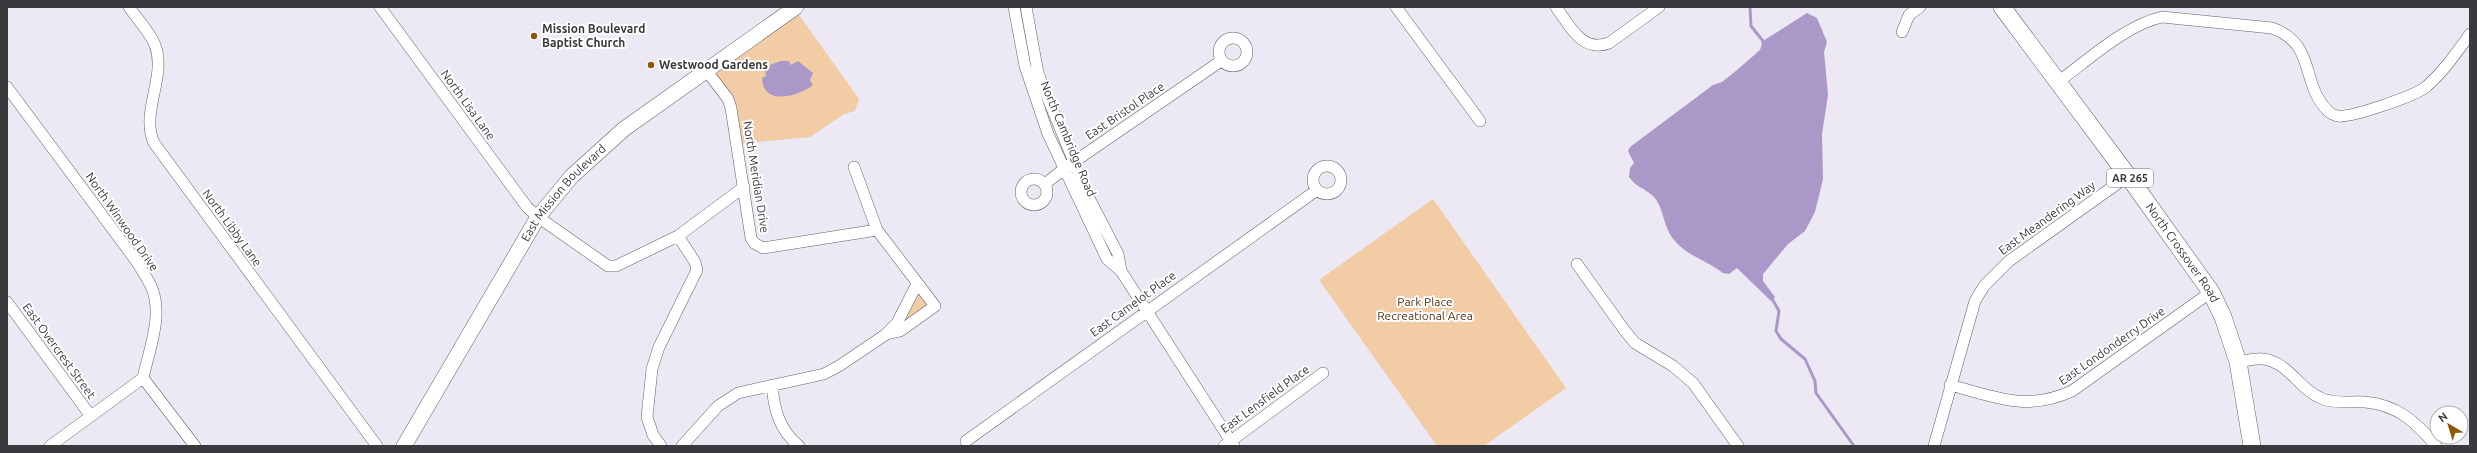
<svg xmlns="http://www.w3.org/2000/svg" width="2477" height="453" font-family="Ubuntu,sans-serif">
<style>
.green{fill:#f1cca4}
.water{fill:#aa98c8}
.lines{fill:none;stroke-linecap:round;stroke-linejoin:round}
.stream{stroke:#aa98c8;stroke-width:3}
.minor-casing{stroke:#64606a;stroke-width:12}
.secondary-casing{stroke:#64606a;stroke-width:16}
.primary-casing{stroke:#64606a;stroke-width:18}
.minor{stroke:#fff;stroke-width:11}
.secondary{stroke:#fff;stroke-width:15}
.primary{stroke:#fff;stroke-width:17}
.poi-dot{fill:#8d5809;stroke:#fff;stroke-width:1.5}
.labels{text-anchor:middle;stroke-width:4;stroke-linejoin:round;paint-order:stroke}
.shield{fill:#fff;stroke:#757478;stroke-width:1}
.shield-label{font-size:11px;font-weight:bold;fill:#3a393e}
.poi-label{font-size:12px;font-weight:bold;fill:#3a393e;stroke:#fff;text-anchor:start}
.street-label{font-size:12px;fill:#3a393e;stroke:#fff}
.park-label{font-size:12px;fill:#513615;stroke:#fff}
</style>
<rect width="100%" height="100%" fill="#ece8f4"/>
<!-- green -->
<path class="green" d="M794 8 859 99 855 111 844 114 810 137 737 144 731 108 706 70Z
M1433 199 1566 388 1484 446H1437L1319 280Z
M917 284 935 306 900 331Z"/>
<!-- water -->
<path class="water" d="M1807 13 1817 18 1827 42 1824 52 1828 95 1822 134 1823 179 1815 212 1805 231 1788 244 1763 274V281L1775 297 1771 301 1737 268 1729 274 1723 273C1708 261 1687 256 1675 241 1662 227 1665 207 1652 195 1644 188 1636 187 1629 177L1630 168 1634 163 1628 151 1630 147 1713 85 1722 82 1737 70 1760 50 1763 41Z
M781 61H789L791 65 798 61 813 73 810 80 813 85C799 96 763 107 762 78L766 76 765 70 772 64Z"/>
<g class="lines">
<!-- stream -->
<path class="stream" d="M1750 7 1751 26 1763 41V44
M1771 297 1779 311 1776 331 1781 339 1805 359 1815 381 1816 393 1854 446"/>
<!-- minor casing -->
<g class="minor-casing">
<path id="minor" d="M129 7C137 19 150 32 155 45 167 77 140 112 154 143L377 446
M380 7 527 207 538 217 608 266H616L678 236 744 187
M1014 7 1025 66 1048 134 1107 259 1121 271 1234 446
M1026 7 1038 73 1044 89 1088 196 1118 254 1121 271
M1396 7 1480 121
M1556 7C1570 26 1582 53 1609 43L1659 7
M1902 32 1909 15 1920 7
M1219 52a14 14 0 1 1 28 0a14 14 0 1 1-28 0Z
M706 70 728 99 731 108 751 238 754 243 763 248 877 230
M2058 82C2088 60 2126 25 2162 17L2272 28C2317 44 2300 84 2328 111 2330 113 2335 116 2338 116 2351 118 2418 95 2427 86 2444 71 2457 52 2470 34
M7 87 137 262C142 270 147 278 151 286 164 314 149 350 143 378L195 446
M1313 180a14 14 0 1 1 28 0a14 14 0 1 1-28 0Z
M854 167 877 230 935 306 900 331 887 334
M1021 192a13 13 0 1 1 26 0a13 13 0 1 1-26 0Z
M1045 184 1065 168 1221 61
M1577 264 1625 331 1635 343 1673 366 1693 383 1738 446
M7 302 90 415
M2238 362C2246 361 2255 358 2263 359 2289 362 2299 390 2323 399 2336 404 2352 401 2365 402 2398 405 2416 422 2436 446
M772 385C774 409 779 430 799 446
M1950 385C1996 397 2026 412 2072 391L2211 292
M966 441 1317 190
M50 446 143 378
M661 446 653 435 647 417 652 369 659 347 697 270 695 262 678 236
M682 446 718 406 738 393 824 374 839 366 885 335 897 323 917 284
M1224 446 1323 373
M1934 446 1975 301 1984 286 2009 261 2128 176"/>
</g>
<!-- secondary casing -->
<g class="secondary-casing">
<g id="secondary">
<path id="s1" d="M404 446 538 217 572 176 624 129 796 7"/>
</g>
</g>
<!-- primary casing -->
<g class="primary-casing">
<g id="primary">
<path id="s2" d="M2002 7 2128 176 2211 292 2223 317 2238 362 2252 446"/>
</g>
</g>
<!-- minor -->
<use href="#minor" class="minor"/>
<!-- secondary -->
<use href="#secondary" class="secondary"/>
<!-- primary -->
<use href="#primary" class="primary"/>
</g>
<!-- markers -->
<g class="poi-dot">
<circle cx="534" cy="36" r="4"/>
<circle cx="651" cy="65" r="4"/>
</g>
<g class="labels">
<!-- shield labels -->
<rect class="shield" x="2107" y="169" width="46" height="18" rx="3"/>
<g class="shield-label">
<text x="2130" y="182">AR 265</text>
</g>
<!-- poi labels -->
<g class="poi-label">
<text x="542" y="33">Mission Boulevard<tspan x="542" dy="14">Baptist Church</tspan></text>
<text x="659" y="69">Westwood Gardens</text>
</g>
<!-- street labels -->
<g class="street-label">
<text transform="translate(468 105) rotate(54)" y="4">North Lisa Lane</text>
<text transform="translate(1125 111) rotate(-34)" y="4">East Bristol Place</text>
<text transform="translate(1068 139) rotate(67)" y="4">North Cambridge Road</text>
<text transform="translate(756 177) rotate(81)" y="4">North Meridian Drive</text>
<text dy="4" stroke="none"><textPath href="#s1" startOffset="300">East Mission Boulevard</textPath></text>
<text transform="translate(2047 218) rotate(-36)" y="4">East Meandering Way</text>
<text transform="translate(122 222) rotate(55)" y="4">North Winwood Drive</text>
<text transform="translate(232 228) rotate(54)" y="4">North Libby Lane</text>
<text dy="4" stroke="none"><textPath href="#s2" startOffset="305">North Crossover Road</textPath></text>
<text transform="translate(1133 304) rotate(-36)" y="4">East Camelot Place</text>
<text transform="translate(2112 346) rotate(-35)" y="4">East Londonderry Drive</text>
<text transform="translate(59 351) rotate(54)" y="4">East Overcrest Street</text>
<text transform="translate(1265 399) rotate(-36)" y="4">East Lensfield Place</text>
</g>
<!-- park labels -->
<g class="park-label">
<text x="1425" y="306">Park Place<tspan x="1425" dy="14">Recreational Area</tspan></text>
</g>
</g>
<!-- border -->
<rect width="2477" height="453" fill="none" stroke="#3a393e" stroke-width="16"/>
<!-- north arrow -->
<g transform="translate(2449 425) rotate(322)"><circle r="19" fill="#ffffff" stroke="#b0b0b2"/>
<path d="M0-3L7 15L0 10L-7 15Z" fill="#8d5809"/>
<text y="-6" font-size="11" font-weight="bold" text-anchor="middle" fill="#3a393e">N</text>
</g>
</svg>
